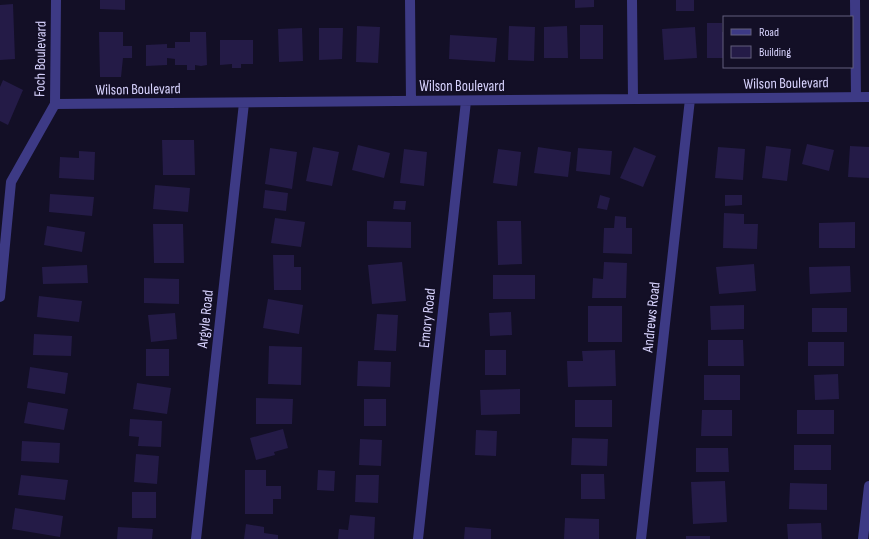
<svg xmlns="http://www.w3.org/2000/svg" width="869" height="539" font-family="'Sofia Sans Condensed',sans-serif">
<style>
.building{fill:#241b47}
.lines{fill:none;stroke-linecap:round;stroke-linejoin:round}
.minor{stroke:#3d3a85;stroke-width:10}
.labels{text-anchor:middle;stroke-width:3.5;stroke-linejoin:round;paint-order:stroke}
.street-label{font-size:15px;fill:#d9d4ff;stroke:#130f26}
</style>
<rect width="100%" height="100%" fill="#130f26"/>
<!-- building -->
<path class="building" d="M100 0H125V10L100 9Z
M575 0H594V7L575 8Z
M676 0H694V11H676Z
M13 4 15 59 0 60V5Z
M707 23H722V32H724V58H707Z
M580 25H603V59H580Z
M357 26 380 27 378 63 356 62Z
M509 26 535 27 534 61 508 60Z
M567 26 568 58H544V27Z
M695 27 697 58 664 60 662 29Z
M302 28 303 61 279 62 278 29Z
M319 28H343L342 59 319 60Z
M99 32H123V46H132V58H123L121 77H100Z
M190 32H206L207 65 201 66 195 65V70H187V65H175V59L167 58V65L146 66V45L167 44V48H175V42H190Z
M450 35 497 38 495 62 449 59Z
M220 40H253V64H241V68H232V64L220 65Z
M3 80 23 90 8 125 0 121V87Z
M162 140H194L195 175H163Z
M807 144 834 150 829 171 802 164Z
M358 145 390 153 384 178 352 170Z
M766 146 791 149 787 181 762 178Z
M850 146 869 147V178L848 177Z
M313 147 339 152 332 186 306 181Z
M538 147 571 152 568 177 534 173Z
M634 147 656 156 643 187 620 178Z
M718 147 745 149 743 180 715 178Z
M270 148 297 152 292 189 265 184Z
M578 148 612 151 610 175 576 171Z
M404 149 427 152 424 186 400 183Z
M498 149 521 152 517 186 493 183Z
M79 151 95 152 94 180 59 178 60 157 79 158Z
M155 185 190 188 188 212 153 209Z
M265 190 288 193 286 211 263 208Z
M50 194 94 197 92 216 49 212Z
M600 195 610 198 607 210 597 208Z
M725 195H742V205L725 206Z
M394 201H406L405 210 393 209Z
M724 213 744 214V224H758L757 249 723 248Z
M615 216 626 217V228H632V254L603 253 604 228H614Z
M275 218 305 222 301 247 271 243Z
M367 221 411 222V248L367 247Z
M497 221H521L522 264 498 265Z
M855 222V248H819V223Z
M153 224H183L184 263H154Z
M47 226 85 232 82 252 44 245Z
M273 255H294V267H301V290H274Z
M402 262 406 301 372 304 368 265Z
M604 262 627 263 626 298H592L593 278 603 279Z
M754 264 756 291 719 294 716 267Z
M87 265 88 283 43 284 42 267Z
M850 266 851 292 810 294 809 267Z
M493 275H535V299H493Z
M144 278 179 279V304L144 303Z
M39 296 82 301 79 322 37 317Z
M268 299 303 305 299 334 263 328Z
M744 305V329L711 330 710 306Z
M588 306H622V342H588Z
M812 308H847V332H812Z
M511 312 512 335 490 336 489 313Z
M175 313 177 339 151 342 148 315Z
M377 314 398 315 396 351 374 350Z
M34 334 72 336 71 356 33 355Z
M708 340H743L744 366H708Z
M808 342H844V366H808Z
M269 346 302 347 301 385 268 384Z
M146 349H169V376H146Z
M485 350H506V375H485Z
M615 350 616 386 568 387 567 361H583L582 351Z
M358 361 391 362 390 387 357 386Z
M30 367 68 373 65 394 27 388Z
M838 374 839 399 815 400 814 375Z
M704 375H740V400H704Z
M137 383 171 388 167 414 133 409Z
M520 389V414L481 415 480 390Z
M256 398 293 399 292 424H256Z
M364 399H386V426H364Z
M575 400H612V427H575Z
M28 402 68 409 64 430 24 423Z
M702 410H732V436H701Z
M797 410H834V434H797Z
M130 419 162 421 161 447 138 446 139 437 129 436Z
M283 429 288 448 274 452 275 455 256 460 250 438Z
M476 430 497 431 496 456 475 455Z
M572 438 608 439 607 466 571 465Z
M360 439 382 440 381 466 359 465Z
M22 441 60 443 59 463 21 461Z
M794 445H831V470H794Z
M696 448H728L729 472H696Z
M136 454 159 456 157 484 134 482Z
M245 470H266V486H281V499H273V514H245Z
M318 470 335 471 334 491 317 490Z
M581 474H604L605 499H581Z
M21 475 68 480 65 500 18 495Z
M356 475H379L378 503 355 502Z
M725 481 727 522 693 524 691 482Z
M790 483 827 484V510L789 509Z
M132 492H156V518H132Z
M15 508 63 516 60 537 12 529Z
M350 515 375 517 374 539H338L339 529 348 530Z
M565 518 599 519V539H564Z
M821 523 822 539H788L787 524Z
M246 524 264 527V533L278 535V539H244Z
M118 527 153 529 152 539H117Z
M465 527 491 529V539H464Z
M686 536H710V539H686Z"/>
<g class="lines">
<!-- minor -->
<path class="minor" d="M410 0 411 101
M632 0 633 99
M855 0 856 97
M55 104 869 97
M0 297 11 182 55 104 56 0
M196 539 244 103
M418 539 466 101
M641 539 690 99
M863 539 869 486"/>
</g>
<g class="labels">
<!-- street labels -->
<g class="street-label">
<text transform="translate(40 59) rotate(-89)" y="5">Foch Boulevard</text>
<text transform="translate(786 83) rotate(-1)" y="5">Wilson Boulevard</text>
<text x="462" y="91">Wilson Boulevard</text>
<text transform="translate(138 89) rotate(-1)" y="5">Wilson Boulevard</text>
<text transform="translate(651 317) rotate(-84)" y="5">Andrews Road</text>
<text transform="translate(427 318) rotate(-84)" y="5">Emory Road</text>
<text transform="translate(205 319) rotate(-84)" y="5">Argyle Road</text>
</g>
</g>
<!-- legend -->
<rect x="723" y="16" width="130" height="52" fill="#130f26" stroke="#625e7d"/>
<rect x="731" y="29" width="20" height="6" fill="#3d3a85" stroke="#625e7d"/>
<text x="759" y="36" font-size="12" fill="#d9d4ff">Road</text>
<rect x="731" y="46" width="20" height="12" fill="#241b47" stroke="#625e7d"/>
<text x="759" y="56" font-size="12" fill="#d9d4ff">Building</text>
</svg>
